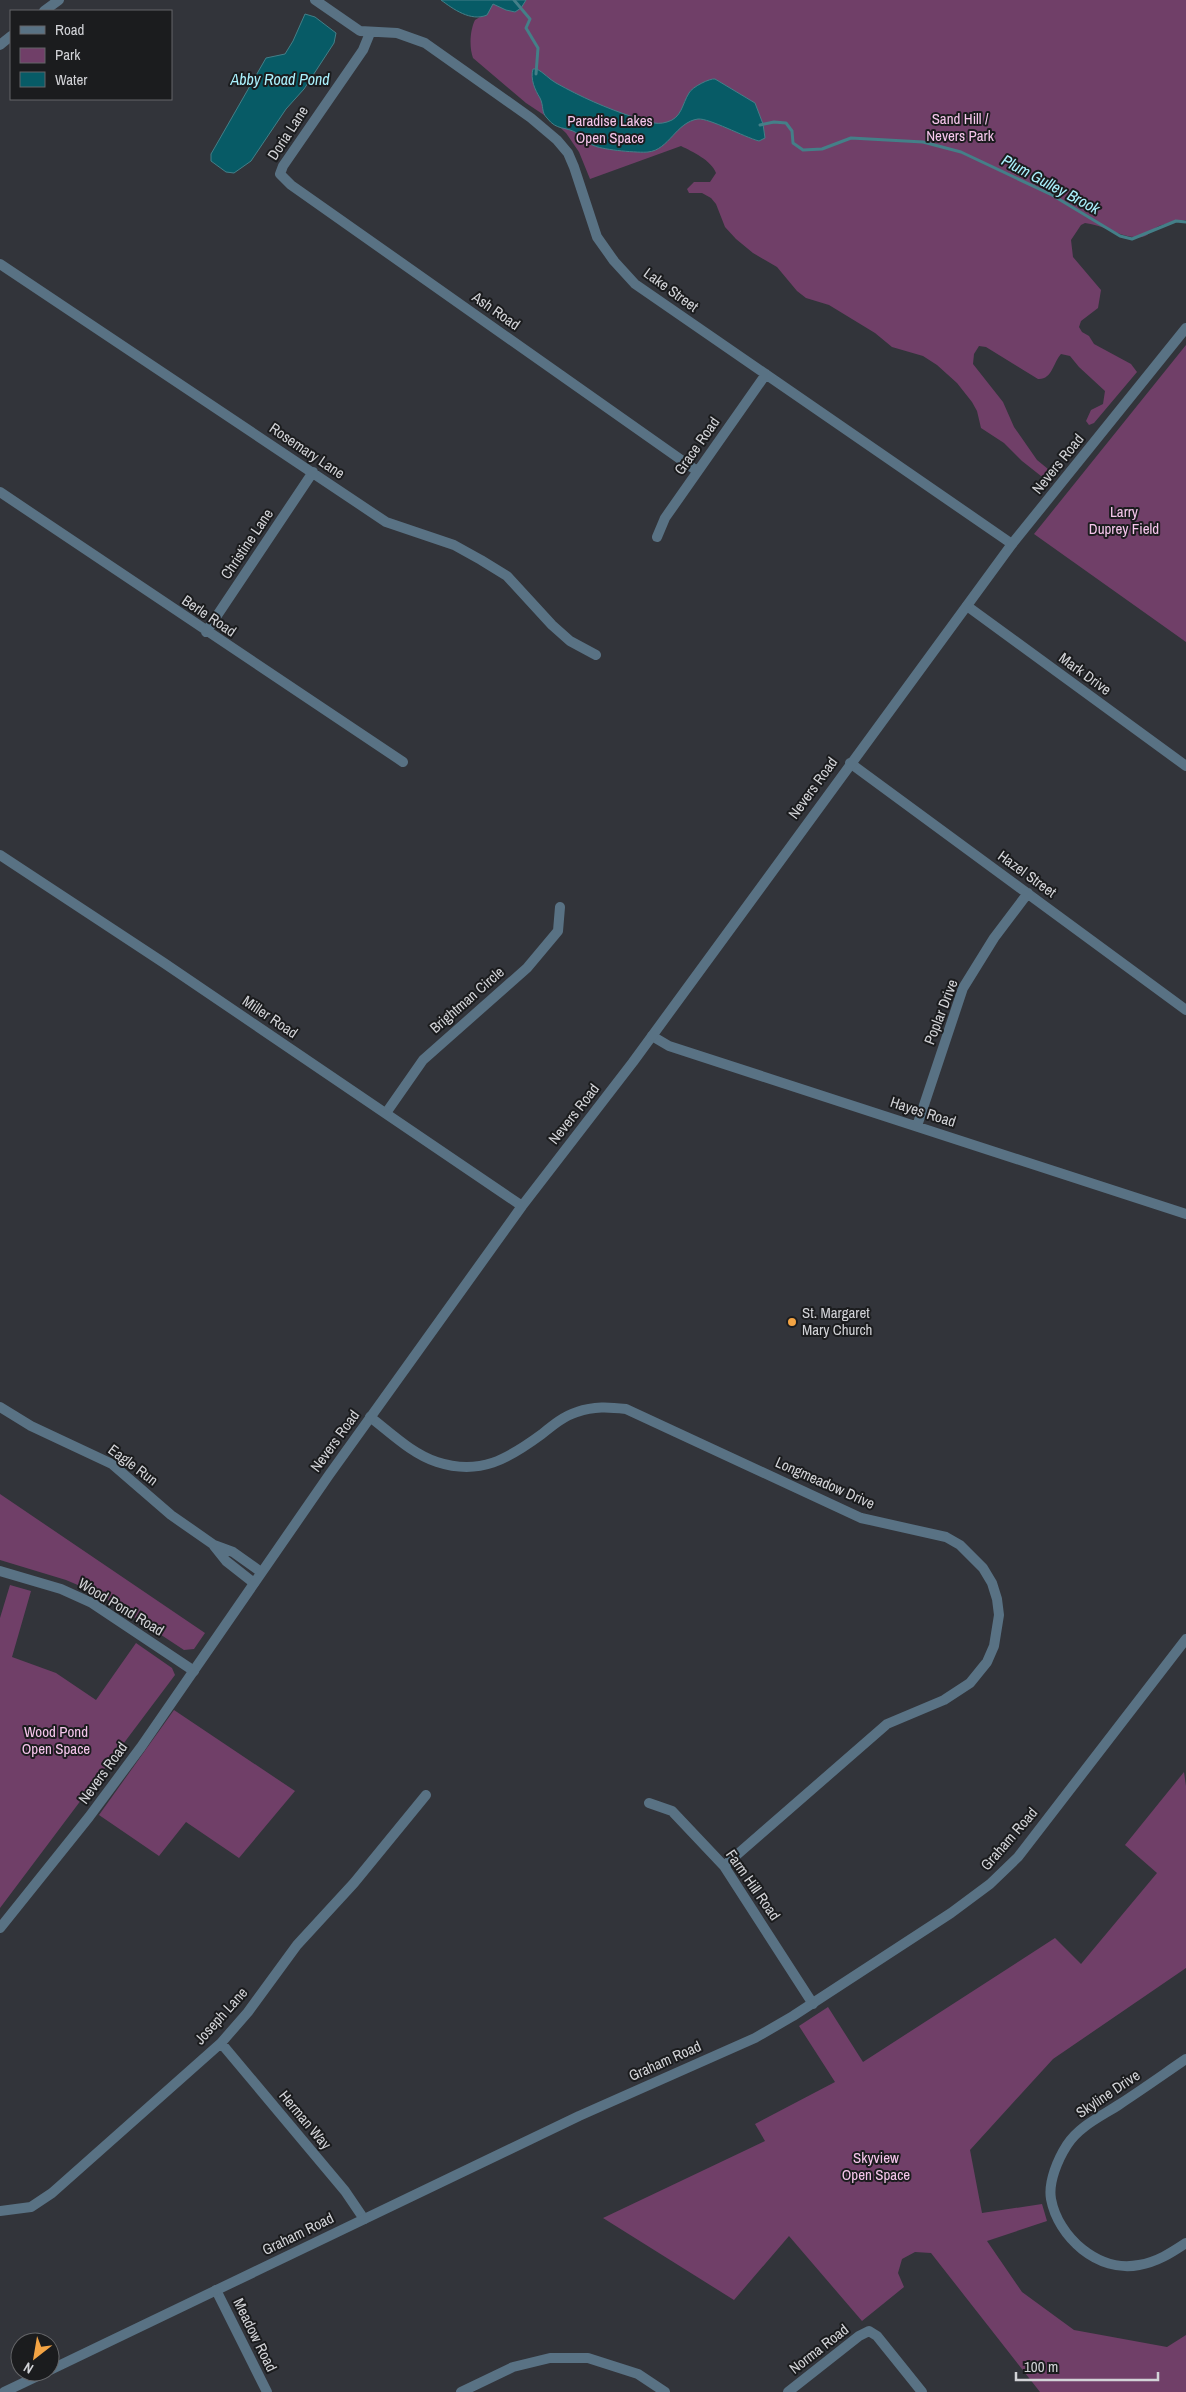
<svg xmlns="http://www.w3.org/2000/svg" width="1186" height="2392" font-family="'Archivo Narrow',sans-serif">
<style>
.green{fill:#703f68}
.water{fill:#075b66;stroke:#447f88}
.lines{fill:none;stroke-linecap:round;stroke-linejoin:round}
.stream{stroke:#447f88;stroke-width:3}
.minor{stroke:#597284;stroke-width:10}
.tertiary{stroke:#597284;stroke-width:10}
.poi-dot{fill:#f4a444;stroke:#1b1c1e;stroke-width:2}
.labels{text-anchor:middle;stroke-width:4;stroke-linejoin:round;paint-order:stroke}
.park-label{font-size:15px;fill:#f6c6ec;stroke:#1b1c1e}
.street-label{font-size:15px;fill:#d2d3d7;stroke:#1b1c1e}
.poi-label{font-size:15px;fill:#d2d3d7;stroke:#1b1c1e;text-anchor:start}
.water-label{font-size:16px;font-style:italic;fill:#aaf1fd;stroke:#1b1c1e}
</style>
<rect width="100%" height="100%" fill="#32343a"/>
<!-- green -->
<path class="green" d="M485 0H1186V220C1177 222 1167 223 1159 226 1152 229 1149 236 1142 237 1121 239 1105 225 1085 223L1081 225 1071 240 1073 257 1101 290 1098 308 1081 321 1079 327 1082 332 1089 336 1094 344 1131 364 1137 372 1094 423 1089 425 1086 421 1091 410 1103 404 1105 391 1079 367 1070 356 1061 354C1053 363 1052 380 1038 379L986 347 979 346 974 354 973 364 1003 402 1014 427 1037 460 1048 469 1046 475 1041 476 1022 461 1004 443 981 428 977 411 972 402 957 383 937 365 923 356 892 347 875 333 829 305 806 298 797 291 777 267 753 253 736 239 725 227 716 204 711 198 702 193H689L687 189 694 182H710L716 173C711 160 693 152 681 146L590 179 579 152 566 133 553 121 526 103 473 58C469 47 470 30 475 20L488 12 490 5Z
M1186 345V642L1034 534Z
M0 1494 205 1633 194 1649 184 1650 99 1594 66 1580 0 1560Z
M10 1585 31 1591 12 1657 56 1673 96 1700 136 1643 172 1668 175 1675 0 1908V1618Z
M174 1710 295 1791 239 1858 186 1822 159 1856 99 1815Z
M1184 1772 1186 1786V1968L1053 2059 970 2150 982 2213 1042 2204 1047 2221 987 2241 1022 2292 1074 2330 1167 2347 1186 2335V2392H1040L931 2253 915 2252 902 2259 898 2273 904 2287 862 2321 789 2236 734 2300 603 2218 765 2141 755 2124 835 2082 799 2026 828 2007 863 2062 1055 1938 1081 1964 1157 1873 1125 1845Z"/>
<!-- water -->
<path class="water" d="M441 0H526L521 8 515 12 506 10 493 4 487 15C471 22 453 9 441 0Z
M305 14 315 17 336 33 334 43 304 89 286 109 251 161 234 173 226 172 211 161V154L266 58 285 54 293 41Z
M533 69H537C544 73 549 79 556 83 581 97 606 108 633 117 644 120 655 126 667 122 682 118 682 104 689 93 692 87 710 78 715 79L755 103 763 124 765 138 759 141C744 137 709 118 698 119 676 122 669 150 648 152 639 153 604 150 595 146 587 144 583 137 577 133 565 126 557 131 547 118 541 112 544 106 540 98 535 90 530 79 533 69Z"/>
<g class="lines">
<!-- stream -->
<path class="stream" d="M514 0 530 19 526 28 538 48 536 74
M760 125 774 122 786 123 792 131 793 143 803 150 822 149 851 138 923 142 961 152 1052 195 1120 236 1132 239 1176 221 1186 222"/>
<!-- minor -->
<path class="minor" d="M315 0 360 31 397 33 425 43 531 118 557 140 568 153 574 167 597 237 614 261 635 284 1012 544
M44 11 59 0
M370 33 363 50 283 166 280 174 291 185 697 471
M0 45 11 36
M0 264 386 522 454 545 481 560 507 576 552 625 570 641 596 655
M0 492 403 762
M657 537 665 518 766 374
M967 606 1186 766
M206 632 313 472
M850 763 1186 1010
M652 1036 669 1046 1186 1214
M386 1113 423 1060 527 968 558 931 560 907
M917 1126 963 988 994 938 1028 893
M0 1407 31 1426 112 1464 171 1515 214 1545 233 1552 261 1572
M370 1417C391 1433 412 1454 437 1462 480 1476 508 1459 542 1434 553 1425 564 1416 577 1412 594 1406 609 1407 626 1409L861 1518 946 1537 960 1545 983 1568 992 1583 997 1599 999 1615 994 1646 987 1662 970 1683 944 1700 887 1724 724 1866
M214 1546 226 1561 254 1583
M0 1571 61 1589 92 1603 194 1671
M649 1803 672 1811 724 1866 813 2004
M221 2043 345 2191 364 2219
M1186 2059C1164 2074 1143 2089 1120 2104 1102 2116 1079 2126 1067 2145 1058 2159 1048 2182 1051 2199 1058 2237 1098 2273 1139 2265 1157 2262 1171 2253 1186 2243
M0 2211 31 2207 52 2193 221 2043 248 2012 297 1945 354 1883 426 1795
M216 2290 267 2392
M461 2392 513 2367 550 2358H588L638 2374 665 2392
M788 2392 859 2336 869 2331 877 2336 922 2392"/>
<!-- tertiary -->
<path class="tertiary" d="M0 855 164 963 522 1206
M0 1928 89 1817 141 1747 329 1475 522 1206 633 1062 1012 544 1186 328
M50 2370 579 2116 755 2038 793 2016 951 1913 990 1884 1018 1857 1186 1639
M4 2392 46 2372"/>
</g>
<!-- markers -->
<circle class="poi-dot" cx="792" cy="1322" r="5"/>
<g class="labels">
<!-- park labels -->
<g class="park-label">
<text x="960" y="124">Sand Hill /<tspan x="960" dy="17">Nevers Park</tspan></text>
<text x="610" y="126">Paradise Lakes<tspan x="610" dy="17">Open Space</tspan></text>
<text x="1124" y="517">Larry<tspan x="1124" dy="17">Duprey Field</tspan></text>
<text x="56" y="1737">Wood Pond<tspan x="56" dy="17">Open Space</tspan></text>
<text x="876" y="2163">Skyview<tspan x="876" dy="17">Open Space</tspan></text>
</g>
<!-- street labels -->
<g class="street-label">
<text transform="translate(288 133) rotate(-57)" y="5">Doria Lane</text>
<text transform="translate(671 290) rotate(36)" y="5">Lake Street</text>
<text transform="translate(496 311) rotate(35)" y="5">Ash Road</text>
<text transform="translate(697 446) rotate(-55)" y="5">Grace Road</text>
<text transform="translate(307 451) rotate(34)" y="5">Rosemary Lane</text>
<text transform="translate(1058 464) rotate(-51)" y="5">Nevers Road</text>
<text transform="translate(247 544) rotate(-56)" y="5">Christine Lane</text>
<text transform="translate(209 616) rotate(34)" y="5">Berle Road</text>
<text transform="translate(1085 674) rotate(36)" y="5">Mark Drive</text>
<text transform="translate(813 788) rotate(-54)" y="5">Nevers Road</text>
<text transform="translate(1027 874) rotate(36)" y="5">Hazel Street</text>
<text transform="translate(467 1000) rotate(-41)" y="5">Brightman Circle</text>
<text transform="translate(941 1012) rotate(-69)" y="5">Poplar Drive</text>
<text transform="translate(270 1017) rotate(34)" y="5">Miller Road</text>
<text transform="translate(923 1112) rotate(18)" y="5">Hayes Road</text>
<text transform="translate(574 1114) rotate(-52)" y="5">Nevers Road</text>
<text transform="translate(335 1441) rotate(-54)" y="5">Nevers Road</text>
<text transform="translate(133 1465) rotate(37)" y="5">Eagle Run</text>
<text transform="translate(825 1483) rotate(24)" y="5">Longmeadow Drive</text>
<text transform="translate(121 1607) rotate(31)" y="5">Wood Pond Road</text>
<text transform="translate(103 1773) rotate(-54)" y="5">Nevers Road</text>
<text transform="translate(1009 1839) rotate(-49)" y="5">Graham Road</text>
<text transform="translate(753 1885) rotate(55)" y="5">Farm Hill Road</text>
<text transform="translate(221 2016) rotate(-48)" y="5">Joseph Lane</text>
<text transform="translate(665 2061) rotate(-24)" y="5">Graham Road</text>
<text transform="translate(1108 2094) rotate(-34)" y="5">Skyline Drive</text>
<text transform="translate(305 2120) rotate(50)" y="5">Herman Way</text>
<text transform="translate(298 2234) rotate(-26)" y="5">Graham Road</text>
<text transform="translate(255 2335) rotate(64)" y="5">Meadow Road</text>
<text transform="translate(819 2349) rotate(-38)" y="5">Norma Road</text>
</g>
<!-- poi labels -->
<g class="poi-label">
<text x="802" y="1318">St. Margaret<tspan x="802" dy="17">Mary Church</tspan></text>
</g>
<!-- water labels -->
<g class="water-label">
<text x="280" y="85">Abby Road Pond</text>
<text transform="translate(1051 184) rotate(28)" y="6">Plum Gulley Brook</text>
</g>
</g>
<!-- legend -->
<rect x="10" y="10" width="162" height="90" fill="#1b1c1e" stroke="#646568"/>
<rect x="20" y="26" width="25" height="8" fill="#597284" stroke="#646568"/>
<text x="55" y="35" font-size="15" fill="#d2d3d7">Road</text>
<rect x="20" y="48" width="25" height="15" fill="#703f68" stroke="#646568"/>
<text x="55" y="60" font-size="15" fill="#d2d3d7">Park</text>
<rect x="20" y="72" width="25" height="15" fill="#075b66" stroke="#646568"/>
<text x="55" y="85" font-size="15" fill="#d2d3d7">Water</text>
<!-- north arrow -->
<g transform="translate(35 2357) rotate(211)"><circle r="24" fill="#1b1c1e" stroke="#646568"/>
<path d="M0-4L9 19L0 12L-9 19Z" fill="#f4a444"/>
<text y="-8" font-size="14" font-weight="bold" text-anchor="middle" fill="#d2d3d7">N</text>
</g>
<!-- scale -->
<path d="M1016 2372v8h142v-8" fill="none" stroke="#d2d3d7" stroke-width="2.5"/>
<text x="1024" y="2372" font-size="15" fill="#d2d3d7" stroke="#1b1c1e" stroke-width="4" paint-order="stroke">100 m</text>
</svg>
